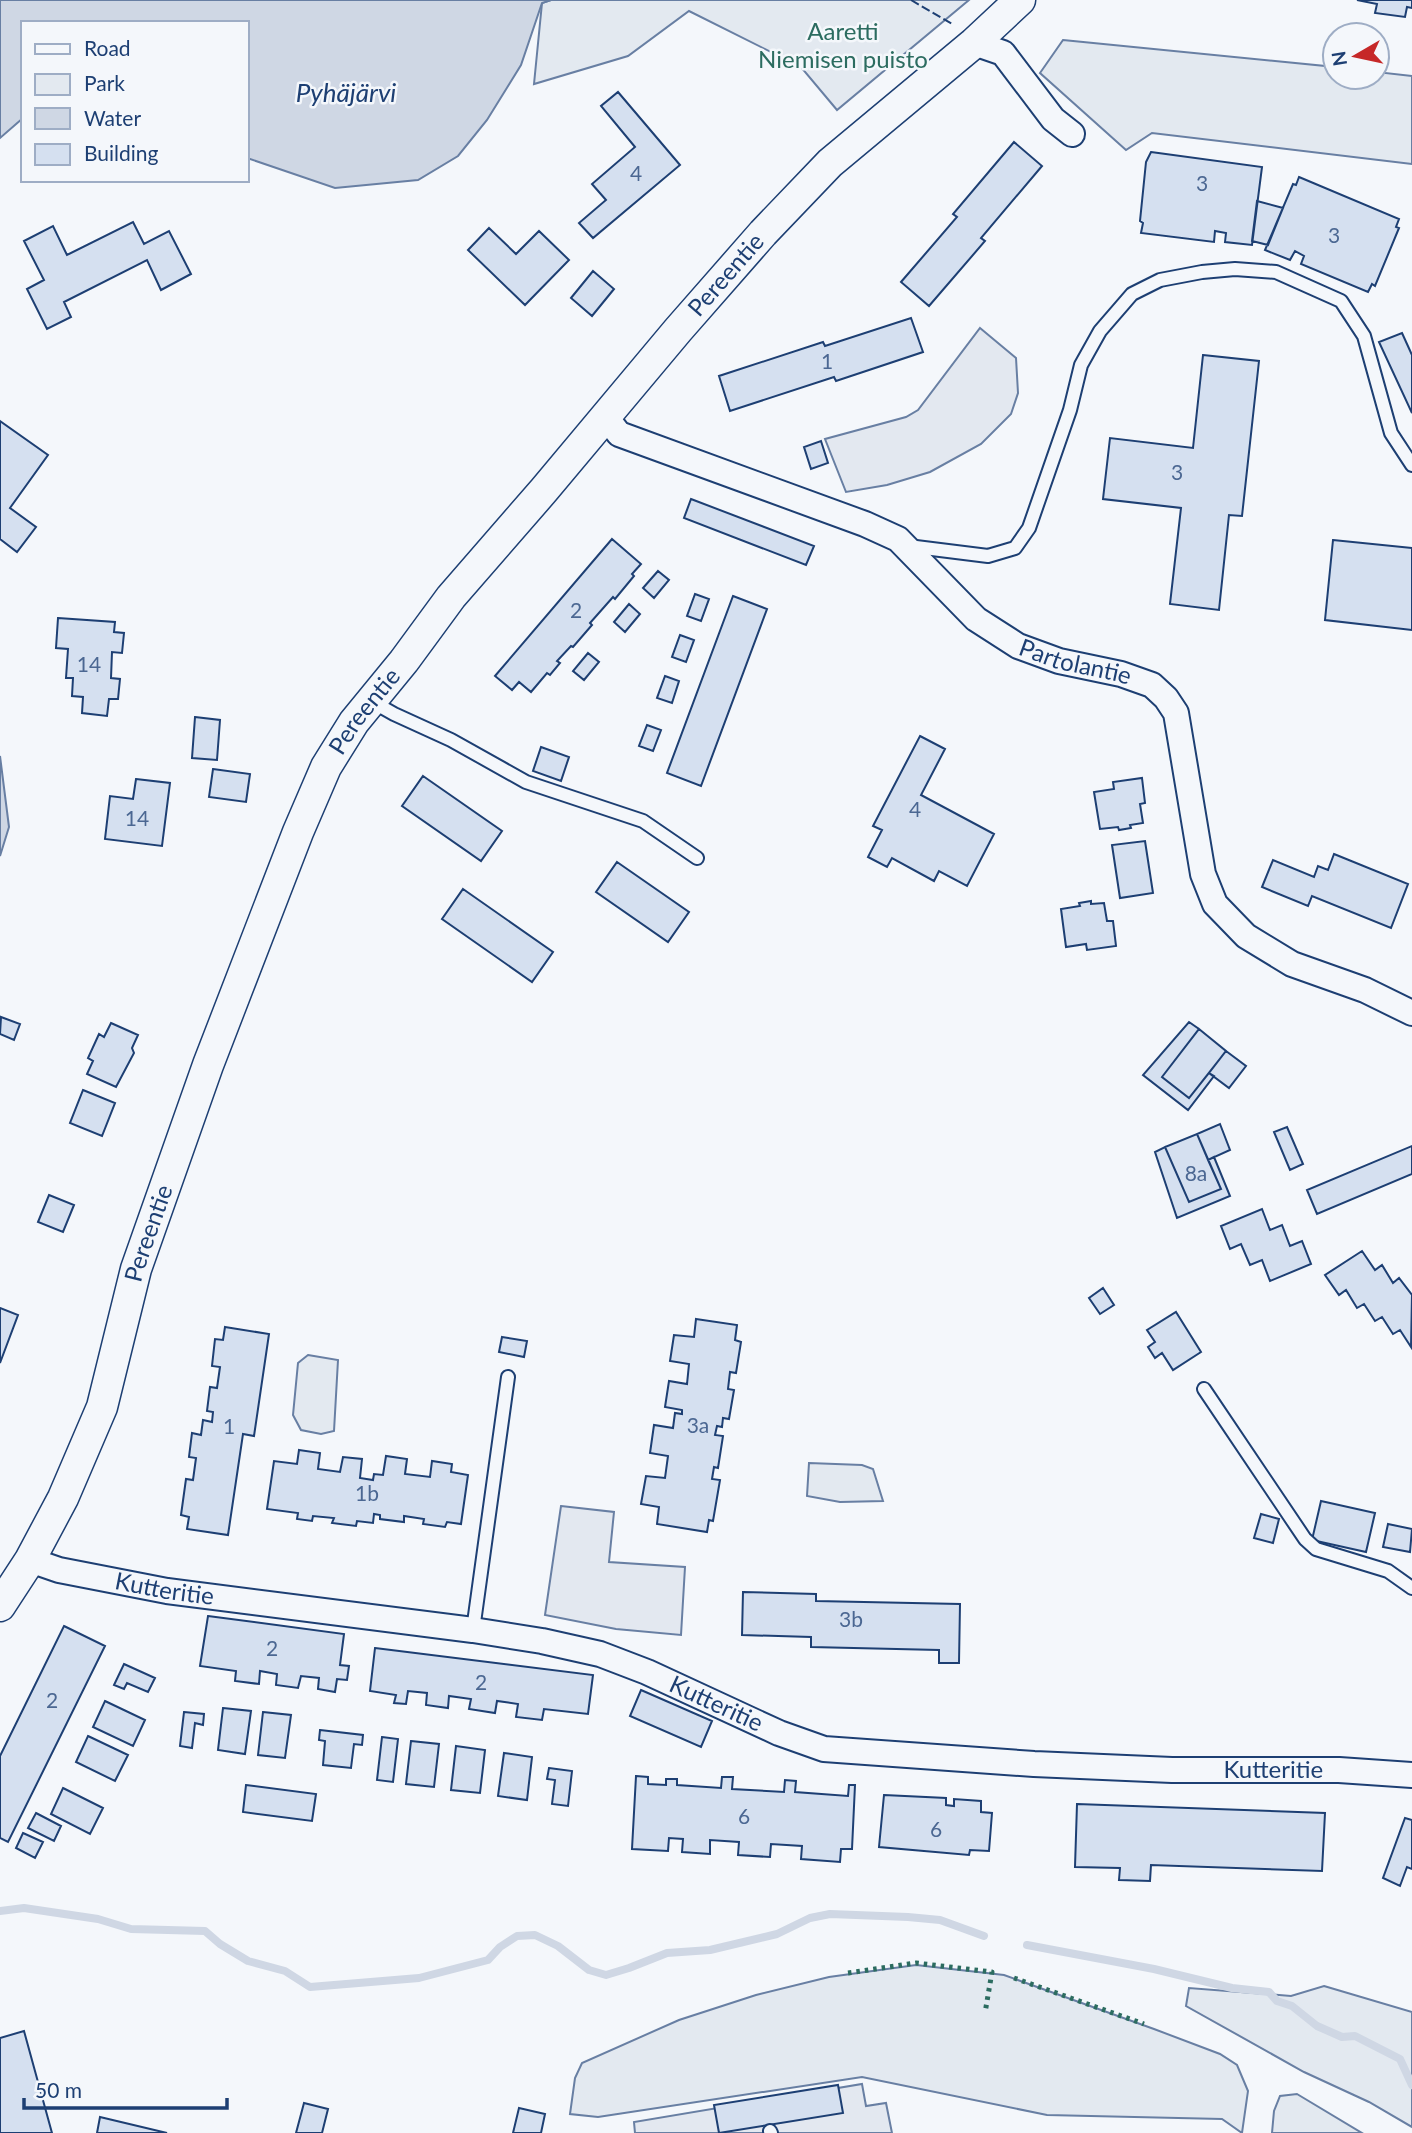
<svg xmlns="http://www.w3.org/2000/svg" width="1412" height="2133" font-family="Lato,sans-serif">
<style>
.green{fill:#e3e9f0;stroke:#687fa3;stroke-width:2}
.parking{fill:#e3e8f0;stroke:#687fa3;stroke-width:2}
.water{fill:#cfd7e4;stroke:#687fa3;stroke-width:2}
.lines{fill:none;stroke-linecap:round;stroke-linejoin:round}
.stream{stroke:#cfd7e4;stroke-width:8}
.building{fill:#d5e0f0;stroke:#1d3f73;stroke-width:2}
.service-casing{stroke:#1d3f73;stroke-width:16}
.minor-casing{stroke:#1d3f73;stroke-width:28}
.tertiary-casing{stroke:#1d3f73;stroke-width:33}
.service{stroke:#f4f7fb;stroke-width:12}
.minor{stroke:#f4f7fb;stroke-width:24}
.tertiary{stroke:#f4f7fb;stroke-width:30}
.hedge{stroke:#2c6c60;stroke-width:5;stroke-dasharray:3.5 5;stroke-linecap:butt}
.fence{stroke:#1d3f73;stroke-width:2;stroke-dasharray:9 3.5;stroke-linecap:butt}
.labels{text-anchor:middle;stroke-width:5;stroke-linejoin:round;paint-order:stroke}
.number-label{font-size:21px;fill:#4b6792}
.park-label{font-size:24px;fill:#2c6c60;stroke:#f4f7fb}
.street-label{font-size:24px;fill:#1d3f73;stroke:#f4f7fb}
.water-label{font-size:26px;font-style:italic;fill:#1d3f73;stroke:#f4f7fb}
</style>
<rect width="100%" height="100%" fill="#f4f7fb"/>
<!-- green -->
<path class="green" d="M551 0H969L837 110 801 67 689 11 628 56 534 84 542 3Z
M1063 40 1335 67V77H1377V72L1412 76V164L1152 133 1126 150 1040 73Z
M308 1355 338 1360 334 1431 321 1434 301 1430 293 1415 298 1363Z
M809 1463 862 1465 873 1469 883 1501 840 1502 807 1496Z
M916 1965 1004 1975 1154 2029 1220 2054 1237 2065 1248 2091 1242 2133 1222 2119 1047 2115 862 2077 598 2117 570 2114 575 2078 582 2063 679 2020 756 1995 829 1977Z
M1324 1986 1412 2012V2127L1369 2102 1304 2072 1186 2006 1189 1988 1291 1996Z
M1297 2094 1362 2133H1272L1274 2111 1280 2096Z"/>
<!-- parking -->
<path class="parking" d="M980 328 1016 358 1018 393 1011 414 981 444 930 472 887 485 846 492 825 439 906 417 918 410Z
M561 1506 614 1512 609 1562 685 1567 681 1635 616 1629 545 1615Z
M862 2084 866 2106 886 2103 892 2133H635L634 2122Z"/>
<!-- water -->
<path class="water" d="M0 0H551L542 3 521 65 487 120 458 156 418 180 335 188 247 158V23H23V118L0 138Z
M0 756 9 827 0 856Z"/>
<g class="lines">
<!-- stream -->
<path class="stream" d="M0 1911 24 1908 98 1919 131 1929 205 1931 220 1944 248 1961 285 1971 310 1987 419 1978 488 1960 500 1947 517 1936 535 1935 558 1946 589 1970 606 1975 629 1968 667 1953 710 1950 777 1934 810 1918 830 1914 908 1917 940 1920 984 1936
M1027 1945 1154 1969 1232 1988 1269 1992 1277 2001 1292 2006 1317 2026 1342 2037 1355 2036 1400 2059 1412 2085"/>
</g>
<!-- building -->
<path class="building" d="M1357 0H1412V8L1407 7 1405 17 1375 13 1377 4Z
M618 92 680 165 593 238 579 223 606 200 592 184 635 147 601 106Z
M1014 142 1042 166 981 238 985 241 929 306 901 282 957 217 953 214Z
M1151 152 1262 167 1252 245 1225 242 1226 233 1215 231 1214 242 1141 233 1143 223 1140 221 1146 162Z
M1299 177 1399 219 1396 227 1399 228 1375 286 1372 284 1368 292 1301 264 1304 256 1295 251 1290 260 1265 250 1293 184 1296 185Z
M1257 201 1283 208 1268 245 1252 241Z
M133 222 144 244 169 231 191 274 161 290 147 260 64 302 71 317 47 329 27 289 44 280 24 241 53 226 67 255Z
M489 228 516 254 539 231 569 260 525 305 468 250Z
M593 271 614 289 592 316 571 298Z
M911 318 923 352 836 381 834 377 730 411 719 376 823 342 825 346Z
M1402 333 1412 355V413L1379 342Z
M1203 355 1259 361 1242 516 1229 515 1219 610 1170 604 1181 508 1103 499 1110 438 1193 448Z
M0 421 48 455 10 508 36 527 17 552 0 539Z
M821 441 828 463 811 469 804 447Z
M691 499 814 546 806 565 684 518Z
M612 539 641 564 632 574 634 576 615 599 613 597 590 623 592 625 573 647 571 646 557 661 560 663 550 675 547 673 531 692 519 682 512 690 495 676Z
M1333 540 1412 548V630L1325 620Z
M658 571 669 580 654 598 643 588Z
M695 594 709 599 701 621 687 616Z
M733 596 767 609 701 786 667 773Z
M629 604 640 614 625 632 614 622Z
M58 618 115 622 114 632 124 633 122 653 112 652 111 678 120 679 118 699H109L107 716 82 713 83 697 72 696 73 678H66L68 649 56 648Z
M680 635 694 640 686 662 672 657Z
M588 653 599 662 584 680 573 671Z
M665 676 679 681 672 703 657 698Z
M195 717 220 720 217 760 192 758Z
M647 725 661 730 653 751 639 746Z
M920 736 945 749 921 795 994 834 967 886 939 871 934 881 892 858 887 867 868 857 882 830 873 826Z
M541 747 569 757 561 781 533 771Z
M213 769 250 774 246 802 209 797Z
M423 776 502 831 481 861 402 806Z
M1142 778 1145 803 1140 804 1143 823 1130 825 1131 828 1119 830 1118 827 1100 829 1094 792 1114 789 1113 782Z
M136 779 170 783 162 846 105 839 110 796 133 799Z
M1145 841 1153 893 1120 898 1112 845Z
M1334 854 1408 884 1391 928 1312 896 1308 906 1262 887 1273 860 1314 877 1318 866 1328 870Z
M617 862 689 912 668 942 596 892Z
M463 889 553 952 532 982 442 919Z
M1091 901V904L1104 903 1107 921H1113L1116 946 1087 950 1086 944 1066 947 1061 909 1080 906 1079 903Z
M1 1017 20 1024 14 1040 0 1034Z
M1189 1022 1199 1029 1162 1077 1189 1098 1209 1073 1214 1076 1188 1110 1143 1075Z
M111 1023 138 1035 132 1048 134 1053 116 1087 87 1074 93 1061 88 1058 99 1034 104 1037Z
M1199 1029 1226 1051 1189 1098 1162 1077Z
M1226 1051 1246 1066 1229 1088 1209 1073Z
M83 1090 115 1103 102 1136 70 1123Z
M1220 1124 1230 1150 1208 1160 1197 1134Z
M1287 1127 1303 1164 1290 1170 1274 1132Z
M1197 1134 1221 1189 1189 1202 1165 1147Z
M1412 1146V1174L1317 1214 1307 1190Z
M1165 1147 1189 1202 1221 1189 1208 1160 1214 1157 1230 1196 1177 1218 1155 1152Z
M49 1195 74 1205 63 1232 38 1222Z
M1262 1209 1270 1230 1282 1225 1290 1246 1302 1241 1311 1264 1270 1281 1262 1260 1250 1265 1241 1244 1230 1249 1221 1226Z
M1362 1251 1375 1270 1382 1265 1393 1283 1399 1278 1412 1295 1411 1347 1400 1330 1393 1334 1382 1317 1375 1321 1364 1304 1357 1308 1346 1290 1339 1295 1325 1275Z
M1103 1288 1114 1305 1100 1314 1089 1298Z
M0 1308 18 1315 0 1363Z
M1176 1312 1201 1352 1173 1370 1162 1353 1155 1358 1148 1347 1155 1342 1147 1330Z
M696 1319 737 1325 735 1340 741 1342 736 1373 730 1372 728 1389 734 1390 729 1419 723 1418 722 1427 717 1426 715 1435 723 1436 718 1468 714 1467 712 1479 720 1480 713 1521 709 1520 707 1532 657 1524 659 1507 641 1504 646 1476 665 1478 668 1456 650 1453 654 1425 673 1428 675 1413 682 1414V1410L665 1407 669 1381 687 1384 689 1364 670 1361 674 1335 694 1337Z
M225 1327 269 1334 254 1436 243 1434 228 1535 187 1529 189 1517 181 1515 186 1479 193 1480 196 1458 189 1457 192 1433 201 1435 203 1420 212 1422 213 1412 207 1411 210 1387 217 1388 220 1367 212 1366 215 1339 223 1340Z
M502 1337 527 1341 524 1357 499 1352Z
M299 1450 320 1453 318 1469 340 1472 343 1457 362 1459 360 1478 373 1480 374 1474 383 1475 386 1456 407 1459 405 1474 430 1477 432 1461 452 1464 451 1472 468 1475 461 1524 447 1522 445 1527 423 1524 424 1519 404 1516V1522L380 1519V1515L374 1514 373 1523 357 1521 356 1526 332 1523 334 1518 313 1516 312 1521 297 1519 298 1513 267 1509 274 1461 297 1464Z
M1321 1501 1375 1513 1366 1552 1312 1540Z
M1261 1514 1279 1519 1273 1543 1254 1538Z
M1388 1524 1412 1529 1410 1552 1383 1547Z
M743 1592 816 1594V1601L960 1604 959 1663H939V1650L811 1647V1637L742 1635Z
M208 1616 344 1634 340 1665 349 1666 347 1680 337 1679 335 1692 318 1689 319 1678 301 1676 298 1688 276 1685 277 1674 260 1671 259 1684 235 1681 236 1671 200 1666Z
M64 1626 105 1646 8 1842 0 1838V1756Z
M375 1648 593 1675 588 1714 544 1709 542 1720 516 1717 518 1704 497 1701 495 1713 469 1709 471 1699 449 1696 448 1708 426 1705 427 1693 408 1691 406 1704 394 1703 396 1695 370 1691Z
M124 1664 155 1678 148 1692 127 1683 124 1689 114 1685Z
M641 1690 712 1721 701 1747 630 1716Z
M105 1701 145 1720 133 1746 93 1727Z
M223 1708 251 1711 245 1754 218 1750Z
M184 1712 204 1714 203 1725 195 1723 192 1748 180 1746Z
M263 1712 291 1715 285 1758 258 1755Z
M320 1730 363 1735 362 1745 354 1744 351 1768 323 1765 325 1741 319 1740Z
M88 1736 128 1755 115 1781 76 1762Z
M382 1737 398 1739 393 1782 377 1780Z
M411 1741 439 1744 434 1787 406 1784Z
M456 1746 485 1750 480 1793 451 1790Z
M504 1753 532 1757 527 1800 498 1796Z
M549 1768 572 1771 568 1806 552 1804 555 1780 547 1779Z
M636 1776 648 1777V1784L666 1785V1779H677V1785L721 1788 722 1777H733L732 1789 784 1792 785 1780 796 1781 795 1792 848 1796 849 1785H855L852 1849H841L840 1862 801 1859 802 1846 771 1844 770 1857 738 1855 739 1842 710 1840V1854L682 1852 683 1839 669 1838 668 1851 632 1849Z
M246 1785 316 1794 312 1821 243 1812Z
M63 1788 103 1808 90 1834 51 1814Z
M884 1795 946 1798V1805L954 1806V1799L981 1801V1812L992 1813 989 1851 970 1850 969 1855 879 1847Z
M1077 1804 1325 1813 1322 1871 1151 1865 1150 1881 1119 1880 1120 1868 1075 1867Z
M36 1813 61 1826 54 1841 28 1828Z
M1405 1818 1412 1820V1869L1407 1867 1400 1886 1383 1878Z
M23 1833 43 1842 35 1858 16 1848Z
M24 2031 52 2133H0V2038Z
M838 2085 843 2113 719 2133 714 2105Z
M304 2103 328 2109 322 2133H296Z
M519 2108 545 2114 541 2133H513Z
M100 2117 167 2133H97Z"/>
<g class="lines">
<!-- service casing -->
<g class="service-casing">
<path id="service" d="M908 546 988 556 1015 548 1029 528 1070 410 1081 365 1100 331 1132 294 1160 280 1202 272 1235 269 1276 272 1341 301 1364 336 1391 433 1412 465
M371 701 394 714 451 740 526 782 643 821 697 858
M1204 1389 1305 1539 1316 1549 1388 1571 1412 1588
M473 1630 508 1377
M770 2131 771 2133"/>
</g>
<!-- minor casing -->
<g class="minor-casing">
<g id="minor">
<path d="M974 43 1003 53 1053 119 1072 134"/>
<path id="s1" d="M606 417 619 434 865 524 898 539 976 619 1018 646 1059 661 1121 674 1152 685 1166 698 1176 713 1203 874 1215 904 1246 936 1292 964 1365 990 1412 1013"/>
<path id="s2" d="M30 1560 59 1570 167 1591 473 1630 542 1641 600 1654 647 1672 779 1733 824 1749 1034 1764 1172 1770H1339L1412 1775"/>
</g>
</g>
<!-- tertiary casing -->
<g class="tertiary-casing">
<g id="tertiary">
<path id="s3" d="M0 1606 30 1560 63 1498 102 1407 136 1269 208 1065 298 832 326 767 354 722 404 661 451 597 544 490 678 330 763 233 830 163 974 43 1020 0"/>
</g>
</g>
<!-- service -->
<use href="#service" class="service"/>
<!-- minor -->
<use href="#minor" class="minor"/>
<!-- tertiary -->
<use href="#tertiary" class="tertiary"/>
<!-- hedge -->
<path class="hedge" d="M848 1973 916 1963 992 1972 985 2013
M1014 1978 1144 2024"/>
<!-- fence -->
<path class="fence" d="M911 0 954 25"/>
</g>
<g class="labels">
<!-- number labels -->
<g class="number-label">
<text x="636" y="181">4</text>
<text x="1202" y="191">3</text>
<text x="1334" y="243">3</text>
<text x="827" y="369">1</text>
<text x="1177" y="480">3</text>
<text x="576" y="618">2</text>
<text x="89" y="672">14</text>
<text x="915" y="817">4</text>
<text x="137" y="826">14</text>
<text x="1196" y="1181">8a</text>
<text x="698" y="1433">3a</text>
<text x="229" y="1434">1</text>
<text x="367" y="1501">1b</text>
<text x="851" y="1627">3b</text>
<text x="272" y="1656">2</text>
<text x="481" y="1690">2</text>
<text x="52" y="1708">2</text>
<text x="744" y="1824">6</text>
<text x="936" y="1837">6</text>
</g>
<!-- park labels -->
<g class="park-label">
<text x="843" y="40">Aaretti<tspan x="843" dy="28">Niemisen puisto</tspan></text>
</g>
<!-- street labels -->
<g class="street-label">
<text dy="8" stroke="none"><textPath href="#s3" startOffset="1538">Pereentie</textPath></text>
<text dy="8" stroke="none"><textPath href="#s1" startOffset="541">Partolantie</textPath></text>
<text dy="8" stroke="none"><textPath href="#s3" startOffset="971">Pereentie</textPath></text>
<text dy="8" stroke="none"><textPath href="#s3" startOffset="404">Pereentie</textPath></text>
<text dy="8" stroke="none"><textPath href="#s2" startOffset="138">Kutteritie</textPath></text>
<text dy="8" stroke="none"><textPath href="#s2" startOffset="705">Kutteritie</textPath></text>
<text dy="8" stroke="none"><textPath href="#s2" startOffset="1272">Kutteritie</textPath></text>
</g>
<!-- water labels -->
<g class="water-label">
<text x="346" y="102">Pyhäjärvi</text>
</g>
</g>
<!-- legend -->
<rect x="21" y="21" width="228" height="161" fill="#f4f7fb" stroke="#9eadc5" stroke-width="2"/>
<rect x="35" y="44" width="35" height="10" fill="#f4f7fb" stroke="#9eadc5" stroke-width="2"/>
<text x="84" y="56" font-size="21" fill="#1d3f73">Road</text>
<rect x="35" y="74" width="35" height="21" fill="#e3e9f0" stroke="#9eadc5" stroke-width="2"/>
<text x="84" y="91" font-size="21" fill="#1d3f73">Park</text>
<rect x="35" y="108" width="35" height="21" fill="#cfd7e4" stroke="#9eadc5" stroke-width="2"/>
<text x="84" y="126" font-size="21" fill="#1d3f73">Water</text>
<rect x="35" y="144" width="35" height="21" fill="#d5e0f0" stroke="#9eadc5" stroke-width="2"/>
<text x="84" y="161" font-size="21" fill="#1d3f73">Building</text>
<!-- north arrow -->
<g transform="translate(1356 56) rotate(261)"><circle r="33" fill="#f4f7fb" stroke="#9eadc5" stroke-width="2"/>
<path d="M0-5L12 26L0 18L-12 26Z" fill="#c62828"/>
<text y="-10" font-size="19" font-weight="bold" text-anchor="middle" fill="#1d3f73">N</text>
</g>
<!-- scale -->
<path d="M24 2098v10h203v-10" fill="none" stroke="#1d3f73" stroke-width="3.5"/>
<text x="35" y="2098" font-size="21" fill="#1d3f73" stroke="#f4f7fb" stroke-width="5" paint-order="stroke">50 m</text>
</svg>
